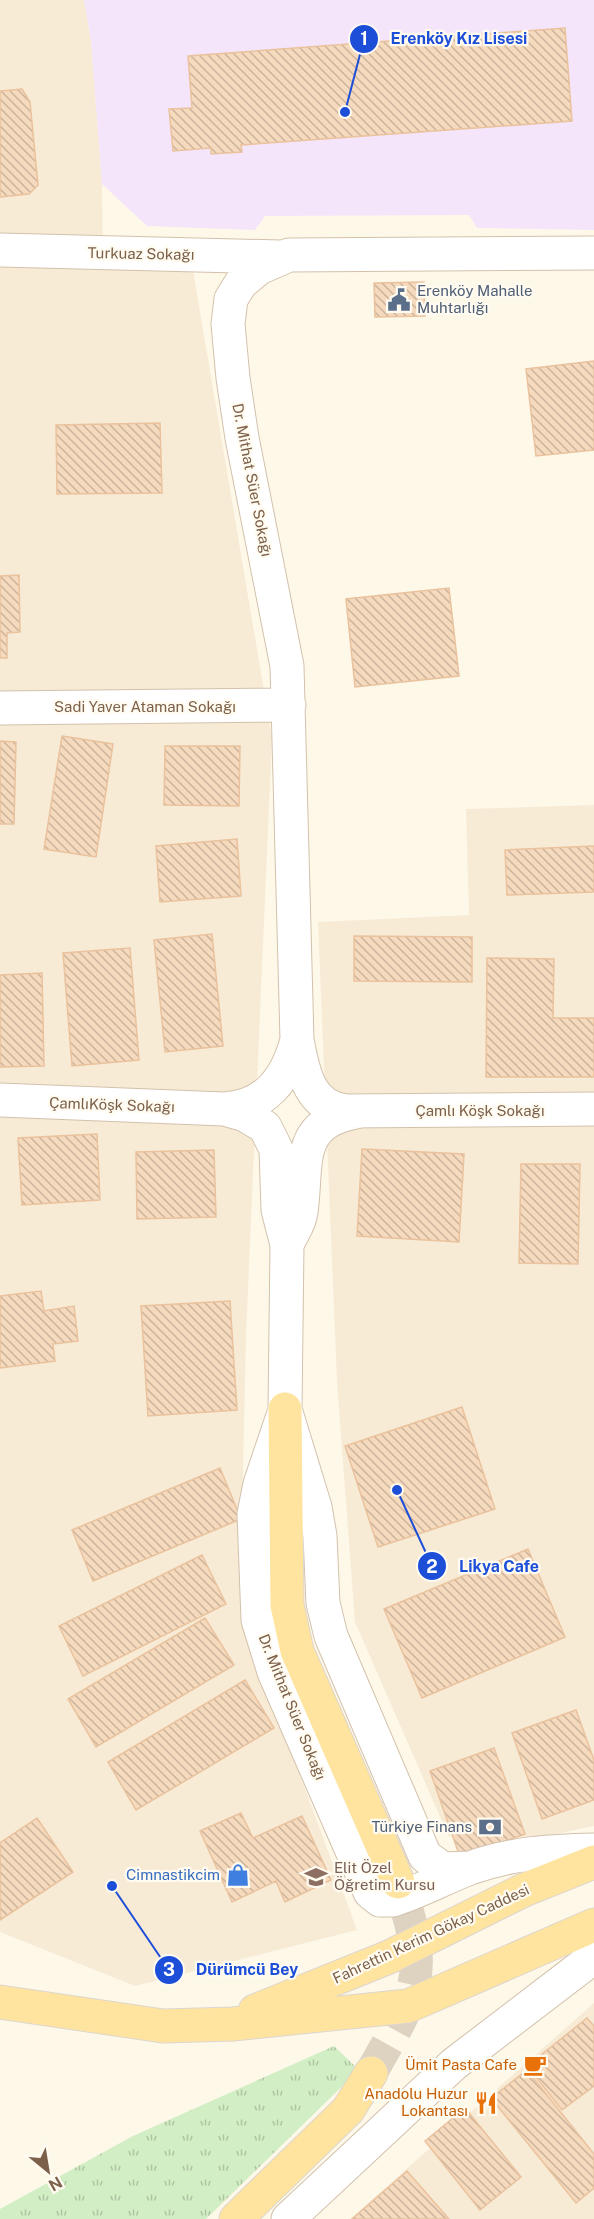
<svg xmlns="http://www.w3.org/2000/svg" width="594" height="2219" font-family="'Public Sans',sans-serif">
<style>
.residential{fill:#f7ebd6}
.education{fill:#f5e5fb}
.grass{fill:url(#grass-tufts)}
.building{fill:url(#building-back-hatch);stroke:#eac29d;stroke-width:1.5}
.lines{fill:none;stroke-linecap:round;stroke-linejoin:round}
.primary-tunnel{stroke:#ded2c1;stroke-width:33;stroke-dasharray:33 16;stroke-linecap:butt}
.minor-casing{stroke:#d3c1ac;stroke-width:35}
.primary-casing{stroke:#ddd6d0;stroke-width:35}
.minor{stroke:#fff;stroke-width:33}
.primary{stroke:#ffe49f;stroke-width:33}
.labels{text-anchor:middle;stroke-width:4.5;stroke-linejoin:round;paint-order:stroke}
.street-label{font-size:15px;fill:#7c6049;stroke:#fffbf1}
.service-label{font-size:15px;fill:#4e5e75;stroke:#fffbf1;text-anchor:start}
.education-label{font-size:15px;fill:#785e54;stroke:#fffbf1;text-anchor:start}
.shop-label{font-size:15px;fill:#366cbe;stroke:#fffbf1;text-anchor:end}
.food-label{font-size:15px;fill:#c56008;stroke:#fffbf1;text-anchor:end}
.leader{fill:none;stroke:#1d4ed8;stroke-width:2}
.callout-dot{fill:#1d4ed8;stroke:#fffbf1;stroke-width:2}
.mark-label{font-size:18px;text-anchor:middle;font-weight:bold;fill:#fff}
.callout-label{font-size:16px;text-anchor:middle;font-weight:bold;fill:#1d4ed8;stroke:#fffbf1;stroke-width:4.5;stroke-linejoin:round;paint-order:stroke}
</style>
<defs>
<pattern id="grass-tufts" width="24" height="20" patternUnits="userSpaceOnUse" patternTransform="scale(1.5)"><rect width="24" height="20" fill="#d2eec5"/><path d="M3 7l-1-3M5 7V3M7 7l1-3M15 17l-1-3M17 17v-4M19 17l1-3" fill="none" stroke="#afc4a2"/></pattern>
<pattern id="building-back-hatch" width="6" height="6" patternUnits="userSpaceOnUse" patternTransform="scale(1.5)"><rect width="6" height="6" fill="#f6dabe"/><path d="M-1 5l2 2M0 0l6 6M5-1l2 2" fill="none" stroke="#ccb49c"/></pattern>
</defs>
<rect width="100%" height="100%" fill="#fef8e9"/>
<!-- residential -->
<path class="residential" d="M0 0H84L91 41 102 184 103 268 193 270 272 738 246 1335 240 1612 357 1930 135 1986 0 1932Z
M594 805V1826L474 1851 448 1835 355 1622 337 1382 318 922 469 915 466 809Z
M594 2003V2219H350Z"/>
<!-- education -->
<path class="education" d="M84 0H594V230L477 228 469 215 265 216 255 230 147 226 102 184 91 41Z"/>
<!-- grass -->
<path class="grass" d="M334 2046 359 2070 206 2219H0V2209L133 2136Z"/>
<!-- building -->
<path class="building" d="M565 28 572 121 241 145 242 152 211 154V148L173 151 169 109 192 108 188 56Z
M22 89 30 102 38 185 29 194 0 197V91Z
M424 282 425 316 375 317 374 283Z
M594 361V450L536 456 526 369Z
M160 423 162 493 57 494 56 425Z
M19 575 20 632 7 633V658H0V576Z
M449 588 459 676 355 687 346 599Z
M62 736 113 744 96 857 44 849Z
M0 741 16 742 14 824H0Z
M165 746H240L239 806 164 805Z
M237 839 241 896 160 902 156 846Z
M594 846V892L507 895 505 850Z
M212 934 223 1046 165 1052 154 940Z
M354 936 472 937V982L354 981Z
M130 948 139 1060 72 1066 63 953Z
M487 958 554 959 553 1018H594V1077H486Z
M42 973 44 1066 0 1067V975Z
M97 1134 100 1200 22 1205 18 1138Z
M362 1149 464 1154 459 1242 357 1236Z
M214 1150 216 1217 137 1219 136 1152Z
M521 1164H580L578 1264 519 1263Z
M41 1291 44 1311 74 1306 78 1341 53 1344 55 1361 0 1368V1296Z
M230 1301 237 1410 148 1416 141 1306Z
M462 1407 495 1509 378 1547 345 1446Z
M220 1468 241 1519 93 1581 72 1530Z
M528 1549 565 1637 422 1698 384 1609Z
M202 1555 226 1604 83 1676 59 1626Z
M205 1618 234 1665 96 1747 68 1699Z
M245 1680 274 1728 136 1810 108 1762Z
M576 1710 594 1760V1800L542 1819 512 1733Z
M494 1748 525 1834 460 1857 430 1771Z
M241 1813 253 1838 302 1816 331 1880 285 1902 276 1881 232 1902 200 1831Z
M37 1818 73 1872 0 1920V1843Z
M587 2018 594 2026V2086L562 2110 527 2066Z
M527 2070 594 2154V2188L576 2203 491 2098Z
M465 2108 521 2177 480 2210 425 2141Z
M407 2171 449 2219H352Z"/>
<g class="lines">
<!-- primary-tunnel -->
<path class="primary-tunnel" d="M371 2073C418 1989 431 1978 398 1882"/>
<!-- minor casing -->
<g class="minor-casing">
<path id="minor" d="M0 250 280 257
M594 253 289 255 259 268 241 283 231 299 228 324 233 378 242 438 287 666 297 1040C303 1070 308 1107 346 1111L594 1109
M0 708 289 705
M0 1100 224 1109C266 1107 287 1078 297 1040
M224 1109 245 1115 265 1127 276 1149 278 1210 287 1245 285 1409 315 1507 320 1536 323 1603 331 1636 425 1856 443 1869 469 1868
M287 1245C291 1234 300 1224 301 1212 308 1162 294 1120 363 1111
M284 1413 260 1484 254 1514 258 1620 274 1672 370 1892 380 1900H393C419 1892 444 1878 470 1868 512 1853 550 1851 594 1850
M288 2219 454 2064 594 1957"/>
</g>
<!-- primary casing -->
<g class="primary-casing">
<path id="primary" d="M285 1409 287 1605 297 1651 398 1882
M0 2002 163 2026 233 2024 408 2006 594 1925
M255 2011 389 1957 524 1890 594 1862
M236 2219 348 2110 371 2073"/>
</g>
<!-- minor -->
<use href="#minor" class="minor"/>
<!-- primary -->
<use href="#primary" class="primary"/>
</g>
<!-- icons -->
<defs>
<g id="civic-bare" transform="scale(1.8)"><path d="M-.6-6.5H3V-4.5H.6V-3L4-1V1h2V6H-6V1h2V-1L-.6-3ZM-1.2 2.5V6h2.4V2.5Z" fill="#5c6f8a" stroke="#fffbf1" stroke-width="2.5" paint-order="stroke"/></g>
<g id="bank-bare" transform="scale(1.8)"><path d="M-6-4H6V4H-6ZM0-2.3a2.3 2.3 0 1 0 0 4.6a2.3 2.3 0 1 0 0-4.6Z" fill="#5c6f8a" stroke="#fffbf1" stroke-width="2.5" paint-order="stroke"/></g>
<g id="shop-bare" transform="scale(1.8)"><path d="M-5-2.5h2.3a2.7 3.5 0 0 1 5.4 0H5L5.5 6h-11ZM-1.5-2.5h3a1.5 2.3 0 0 0-3 0Z" fill="#3f7fe0" stroke="#fffbf1" stroke-width="2.5" paint-order="stroke"/></g>
<g id="school-bare" transform="scale(1.8)"><path d="M0-5L7-2L0 1L-7-2ZM-4 1L0 2.5L4 1V4Q0 6-4 4Z" fill="#8d6e63" stroke="#fffbf1" stroke-width="2.5" paint-order="stroke"/></g>
<g id="cafe-bare" transform="scale(1.8)"><path d="M-5.5-4.5H6V0H3Q3 3.5 0 3.5H-2.5Q-5.5 3.5-5.5 0ZM3-3.2v2h1.7v-2ZM-6 4.5H4V6H-6Z" fill="#e8710a" stroke="#fffbf1" stroke-width="2.5" paint-order="stroke"/></g>
<g id="restaurant-bare" transform="scale(1.8)"><path d="M-5-6h1v4h1v-4h1v4h1v-4h1v5L-1.5 .5V6h-2V.5L-5-1ZM5-6V6H3V1.5H1.5Q1.5-4 5-6Z" fill="#e8710a" stroke="#fffbf1" stroke-width="2.5" paint-order="stroke"/></g>
</defs>
<g fill-rule="evenodd">
<use href="#civic-bare" x="399" y="300"/>
<use href="#bank-bare" x="490" y="1827"/>
<use href="#shop-bare" x="238" y="1875"/>
<use href="#school-bare" x="316" y="1877"/>
<use href="#cafe-bare" x="535" y="2065"/>
<use href="#restaurant-bare" x="486" y="2103"/>
</g>
<g class="labels">
<!-- street labels -->
<g class="street-label">
<text transform="translate(141 254) rotate(1)" y="5">Turkuaz Sokağı</text>
<text transform="translate(252 480) rotate(79)" y="5">Dr. Mithat Süer Sokağı</text>
<text x="145" y="712">Sadi Yaver Ataman Sokağı</text>
<text transform="translate(112 1105) rotate(2)" y="5">ÇamlıKöşk Sokağı</text>
<text x="480" y="1116">Çamlı Köşk Sokağı</text>
<text transform="translate(292 1707) rotate(68)" y="5">Dr. Mithat Süer Sokağı</text>
<text transform="translate(431 1934) rotate(-25)" y="5">Fahrettin Kerim Gökay Caddesi</text>
</g>
<!-- service labels -->
<g class="service-label">
<text x="417" y="296">Erenköy Mahalle<tspan x="417" dy="17">Muhtarlığı</tspan></text>
<text x="472" y="1832" text-anchor="end">Türkiye Finans</text>
</g>
<!-- education labels -->
<g class="education-label">
<text x="334" y="1873">Elit Özel<tspan x="334" dy="17">Öğretim Kursu</tspan></text>
</g>
<!-- shop labels -->
<g class="shop-label">
<text x="220" y="1880">Cimnastikcim</text>
</g>
<!-- food labels -->
<g class="food-label">
<text x="517" y="2070">Ümit Pasta Cafe</text>
<text x="468" y="2099">Anadolu Huzur<tspan x="468" dy="17">Lokantası</tspan></text>
</g>
</g>
<!-- callouts -->
<path class="leader" d="M345 112L364 39M397 1490L432 1566M112 1886L169 1970"/>
<g class="callout-dot">
<circle cx="345" cy="112" r="6"/>
<circle cx="397" cy="1490" r="6"/>
<circle cx="112" cy="1886" r="6"/>
<circle cx="364" cy="39" r="15"/>
<circle cx="432" cy="1566" r="15"/>
<circle cx="169" cy="1970" r="15"/>
</g>
<g class="mark-label">
<text x="364" y="45">1</text>
<text x="432" y="1573">2</text>
<text x="169" y="1976">3</text>
</g>
<g class="callout-label">
<text x="459" y="44">Erenköy Kız Lisesi</text>
<text x="499" y="1572">Likya Cafe</text>
<text x="247" y="1975">Dürümcü Bey</text>
</g>
<!-- north arrow -->
<g transform="translate(48 2171) rotate(150)" stroke="#fffbf1" stroke-width="4.5" paint-order="stroke">
<path d="M0-4.5L10 22L0 15L-10 22Z" fill="#7c6049"/>
<text y="-9" font-size="16" font-weight="bold" text-anchor="middle" fill="#7c6049">N</text>
</g>
</svg>
